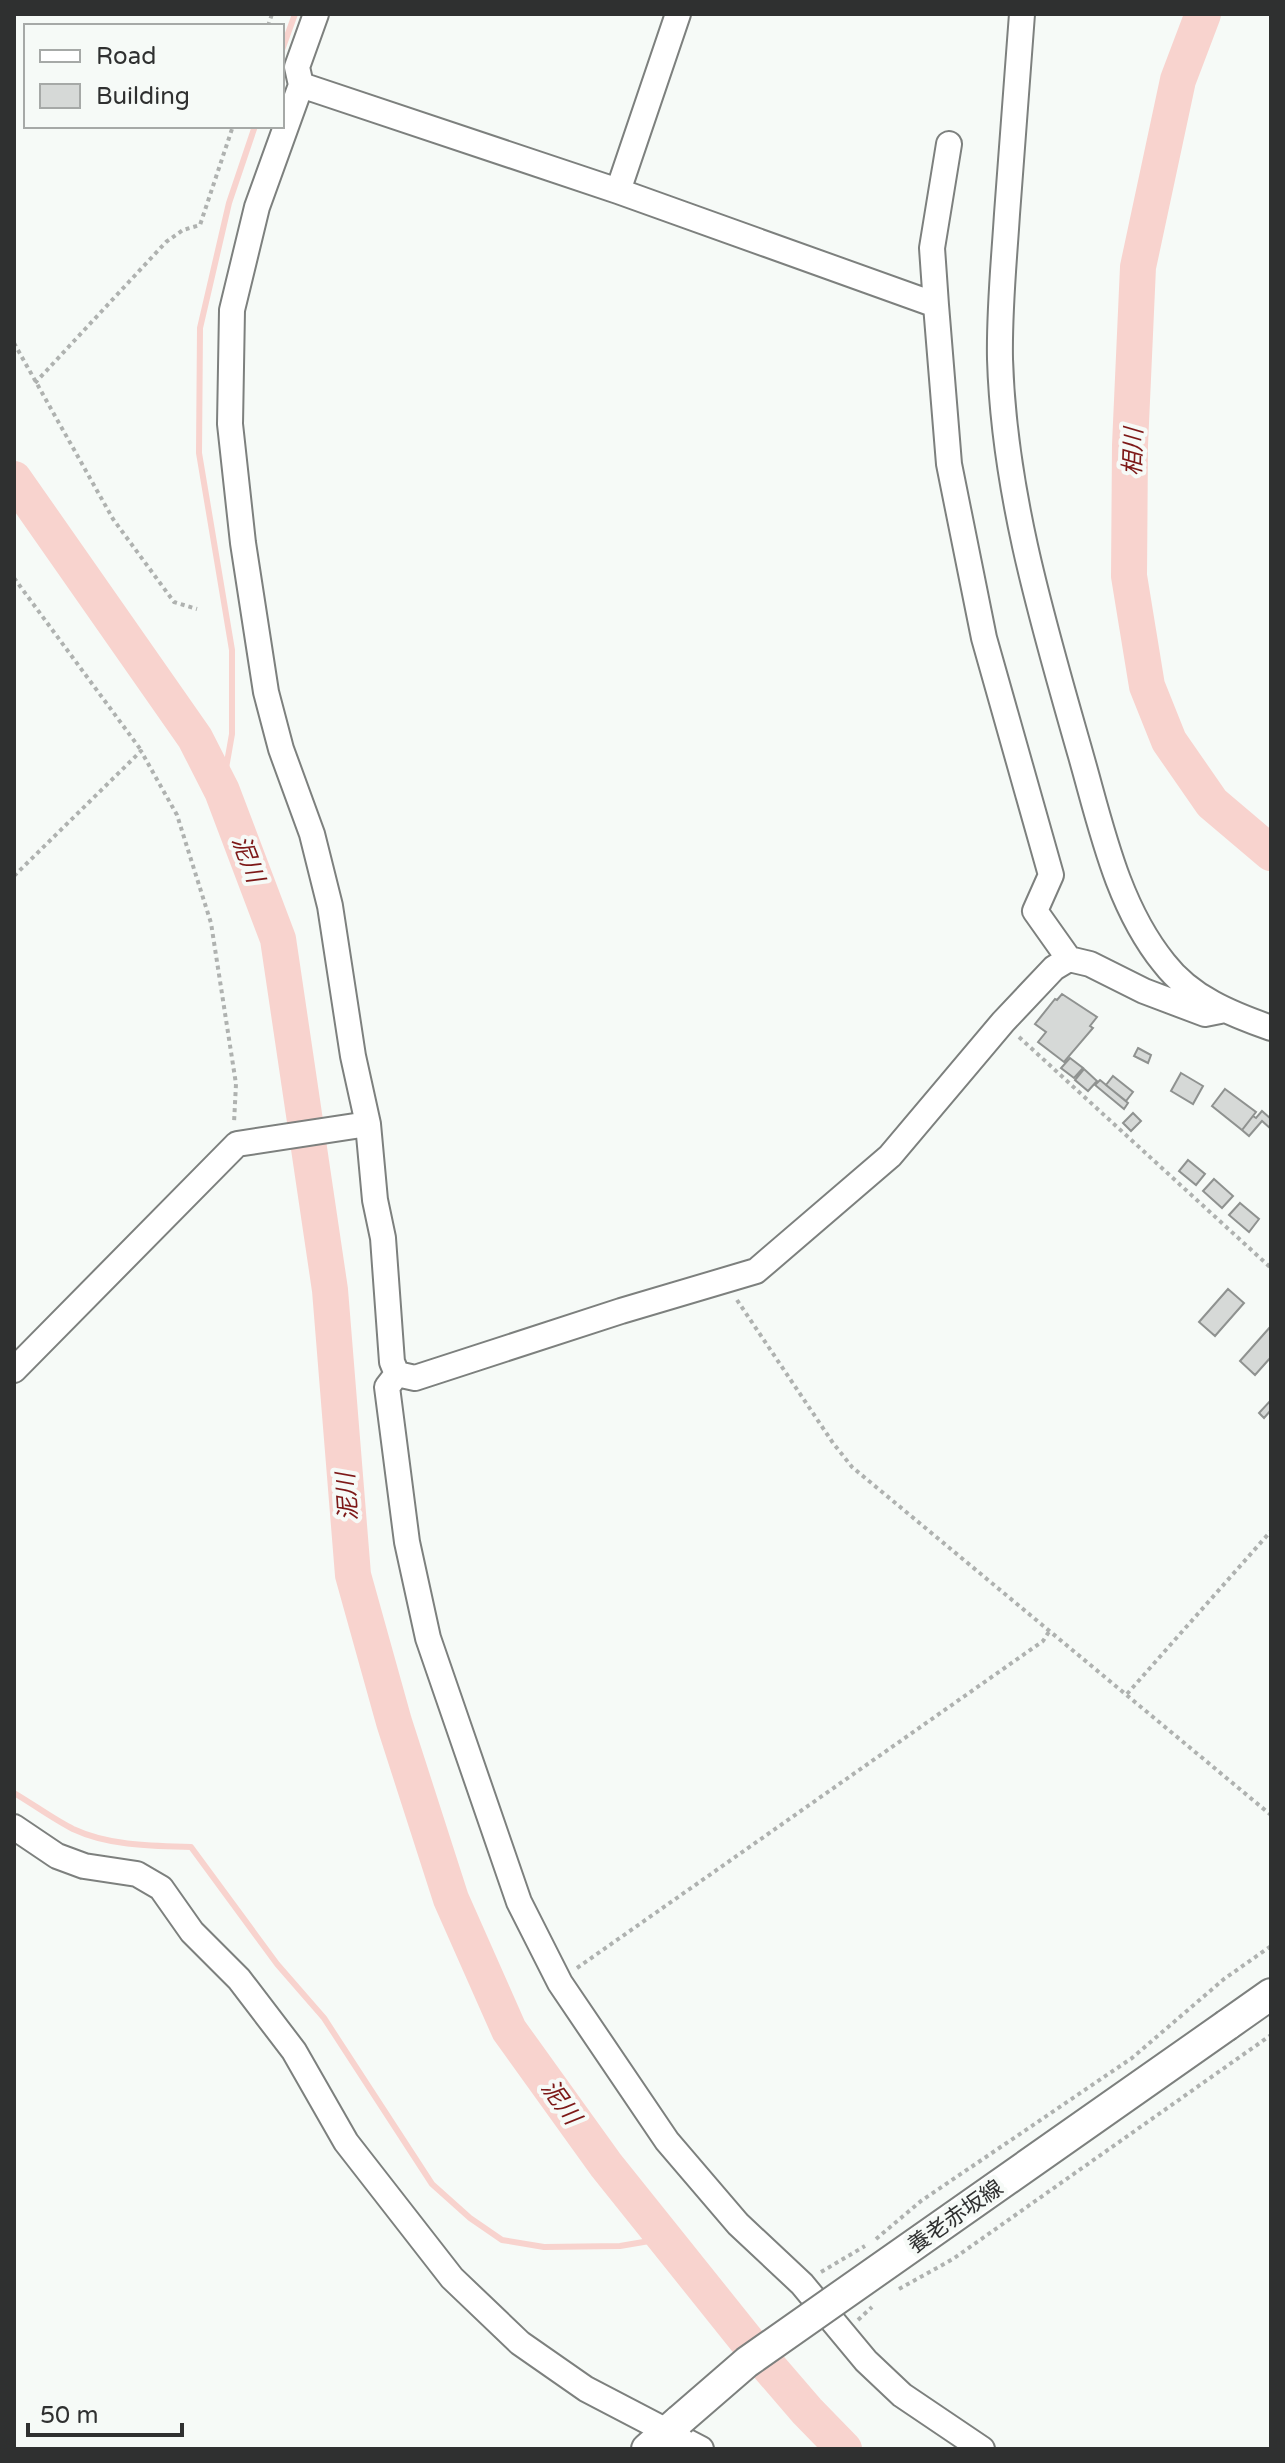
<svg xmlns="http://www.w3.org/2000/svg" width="1285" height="2463" font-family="'Varela Round','Noto Sans JP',sans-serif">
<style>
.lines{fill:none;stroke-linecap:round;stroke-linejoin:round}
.stream{stroke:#f8d3ce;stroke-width:6}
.river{stroke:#f8d3ce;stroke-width:36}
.building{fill:#d6d9d7;stroke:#8f9290;stroke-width:2}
.minor-casing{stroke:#7d807e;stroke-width:28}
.major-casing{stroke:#7d807e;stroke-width:34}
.path{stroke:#afb2b0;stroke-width:4;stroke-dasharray:4 4;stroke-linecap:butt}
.minor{stroke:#fff;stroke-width:24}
.major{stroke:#fff;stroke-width:30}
.major-bridge-casing{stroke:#7d807e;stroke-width:34;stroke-linecap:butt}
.major-bridge{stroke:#fff;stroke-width:30}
.labels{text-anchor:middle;stroke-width:8;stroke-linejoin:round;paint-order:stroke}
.street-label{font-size:22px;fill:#2f3030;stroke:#f6faf7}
.water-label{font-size:24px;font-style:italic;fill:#7d1817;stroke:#f6faf7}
</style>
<rect width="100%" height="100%" fill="#f6faf7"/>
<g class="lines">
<!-- stream -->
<path class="stream" d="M282 50 295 14
M222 791 232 734V650L199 453 200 328 229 203 255 126
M14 1793C33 1804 53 1819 73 1829 109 1846 153 1846 191 1847L277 1964 324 2018 432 2184 470 2218 502 2240 544 2247 620 2246 667 2238"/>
<!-- river -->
<path class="river" d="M1203 14 1178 80 1138 267 1130 445 1129 576 1147 686 1169 741 1212 803 1271 853
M14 479 195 738 222 791 278 939 330 1290 353 1575 394 1722 451 1899 509 2030 606 2165 751 2346 807 2411 844 2449"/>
</g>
<!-- building -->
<path class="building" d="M1062 994 1097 1017 1090 1026 1093 1028 1064 1062 1038 1042 1046 1032 1035 1024 1055 999 1057 1000Z
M1138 1048 1151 1055 1148 1063 1134 1056Z
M1070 1058 1083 1068 1074 1078 1061 1068Z
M1084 1069 1097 1081 1088 1091 1075 1080Z
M1181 1073 1203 1086 1193 1104 1171 1091Z
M1113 1076 1133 1092 1126 1101 1106 1085Z
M1100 1080 1128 1103 1124 1109 1095 1085Z
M1225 1089 1256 1112 1242 1130 1212 1106Z
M1262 1111 1271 1119V1129L1262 1121 1249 1136 1242 1130 1253 1116 1256 1118Z
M1133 1113 1141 1121 1131 1131 1123 1123Z
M1188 1160 1205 1174 1196 1185 1179 1171Z
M1214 1179 1233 1196 1222 1208 1203 1191Z
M1240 1203 1259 1219 1249 1232 1229 1215Z
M1228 1289 1244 1303 1215 1336 1199 1322Z
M1271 1326V1357L1255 1375 1240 1361Z
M1271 1400V1410L1264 1418 1259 1413Z"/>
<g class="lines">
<!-- minor casing -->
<g class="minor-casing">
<path id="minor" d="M316 14 297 67 301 85 257 207 232 310 230 424 243 543 266 692 281 749 312 834 330 906 353 1056 368 1124 375 1200 383 1238 392 1362 397 1374
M1022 14C1017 81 1012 147 1007 214 1004 262 999 310 1000 359 1004 495 1044 626 1081 756 1101 826 1117 905 1164 963 1191 998 1231 1014 1271 1028
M301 85 618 191 936 305 932 248 949 144
M618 191 678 14
M936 305 949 464 984 638 1051 875 1035 911 1069 959 1090 964 1144 991 1205 1014 1220 1011
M14 1370 237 1144 368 1124
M397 1374 387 1387 407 1542 428 1638 519 1902 560 1983 667 2141 738 2224 802 2284 866 2361 902 2395 982 2449
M397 1374 415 1378 621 1311 756 1271 890 1156 1003 1022 1054 968 1069 959
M14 1827 57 1856 84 1866 137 1874 161 1888 192 1932 239 1979 294 2051 346 2142 452 2278 520 2343 586 2389 701 2449"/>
</g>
<!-- major casing -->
<g class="major-casing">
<path id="major" d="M1227 2025 1271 1994
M647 2449 680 2420"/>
</g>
<!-- path -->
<path class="path" d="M268 26 272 14
M14 343 113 519 174 602 197 609
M35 383 166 242 183 230 200 225 233 126
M14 578 141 750
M14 876 141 751 177 815 211 923 236 1084 234 1123
M1019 1037 1271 1268
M737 1300 833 1443 852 1467 1271 1815
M1127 1694 1271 1531
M577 1968 1043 1641 1050 1630
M876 2239 921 2201 1132 2058 1224 1979 1271 1946
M821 2272 865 2246
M899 2289 953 2259 1271 2035
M858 2320 872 2307"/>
<!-- minor -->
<use href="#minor" class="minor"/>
<!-- major -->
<use href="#major" class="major"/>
<!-- major-bridge casing -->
<g class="major-bridge-casing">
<path id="major-bridge" d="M680 2420 747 2362 1227 2025"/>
</g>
<!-- major-bridge -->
<use href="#major-bridge" class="major-bridge"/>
</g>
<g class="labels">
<!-- street labels -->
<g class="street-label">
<text transform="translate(955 2216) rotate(-35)" y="8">養老赤坂線</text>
</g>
<!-- water labels -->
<g class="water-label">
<text transform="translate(1133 452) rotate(-88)" y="8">相川</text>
<text transform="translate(248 859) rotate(69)" y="8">泥川</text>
<text transform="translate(347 1497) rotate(-94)" y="8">泥川</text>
<text transform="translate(561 2102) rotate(54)" y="8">泥川</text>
</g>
</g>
<!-- border -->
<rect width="1285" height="2463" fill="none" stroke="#2f3030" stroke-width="32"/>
<!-- legend -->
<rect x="24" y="24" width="260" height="104" fill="#f6faf7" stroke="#a6a9a7" stroke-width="2"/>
<rect x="40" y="50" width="40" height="12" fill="#ffffff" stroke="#a6a9a7" stroke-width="2"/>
<text x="96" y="64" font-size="24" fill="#2f3030">Road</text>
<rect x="40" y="84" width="40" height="24" fill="#d6d9d7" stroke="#a6a9a7" stroke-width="2"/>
<text x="96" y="104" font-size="24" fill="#2f3030">Building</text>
<!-- scale -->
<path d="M28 2423v12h154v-12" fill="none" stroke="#2f3030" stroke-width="4"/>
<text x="40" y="2423" font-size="24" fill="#2f3030" stroke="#f6faf7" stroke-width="6" paint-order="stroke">50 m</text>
</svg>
